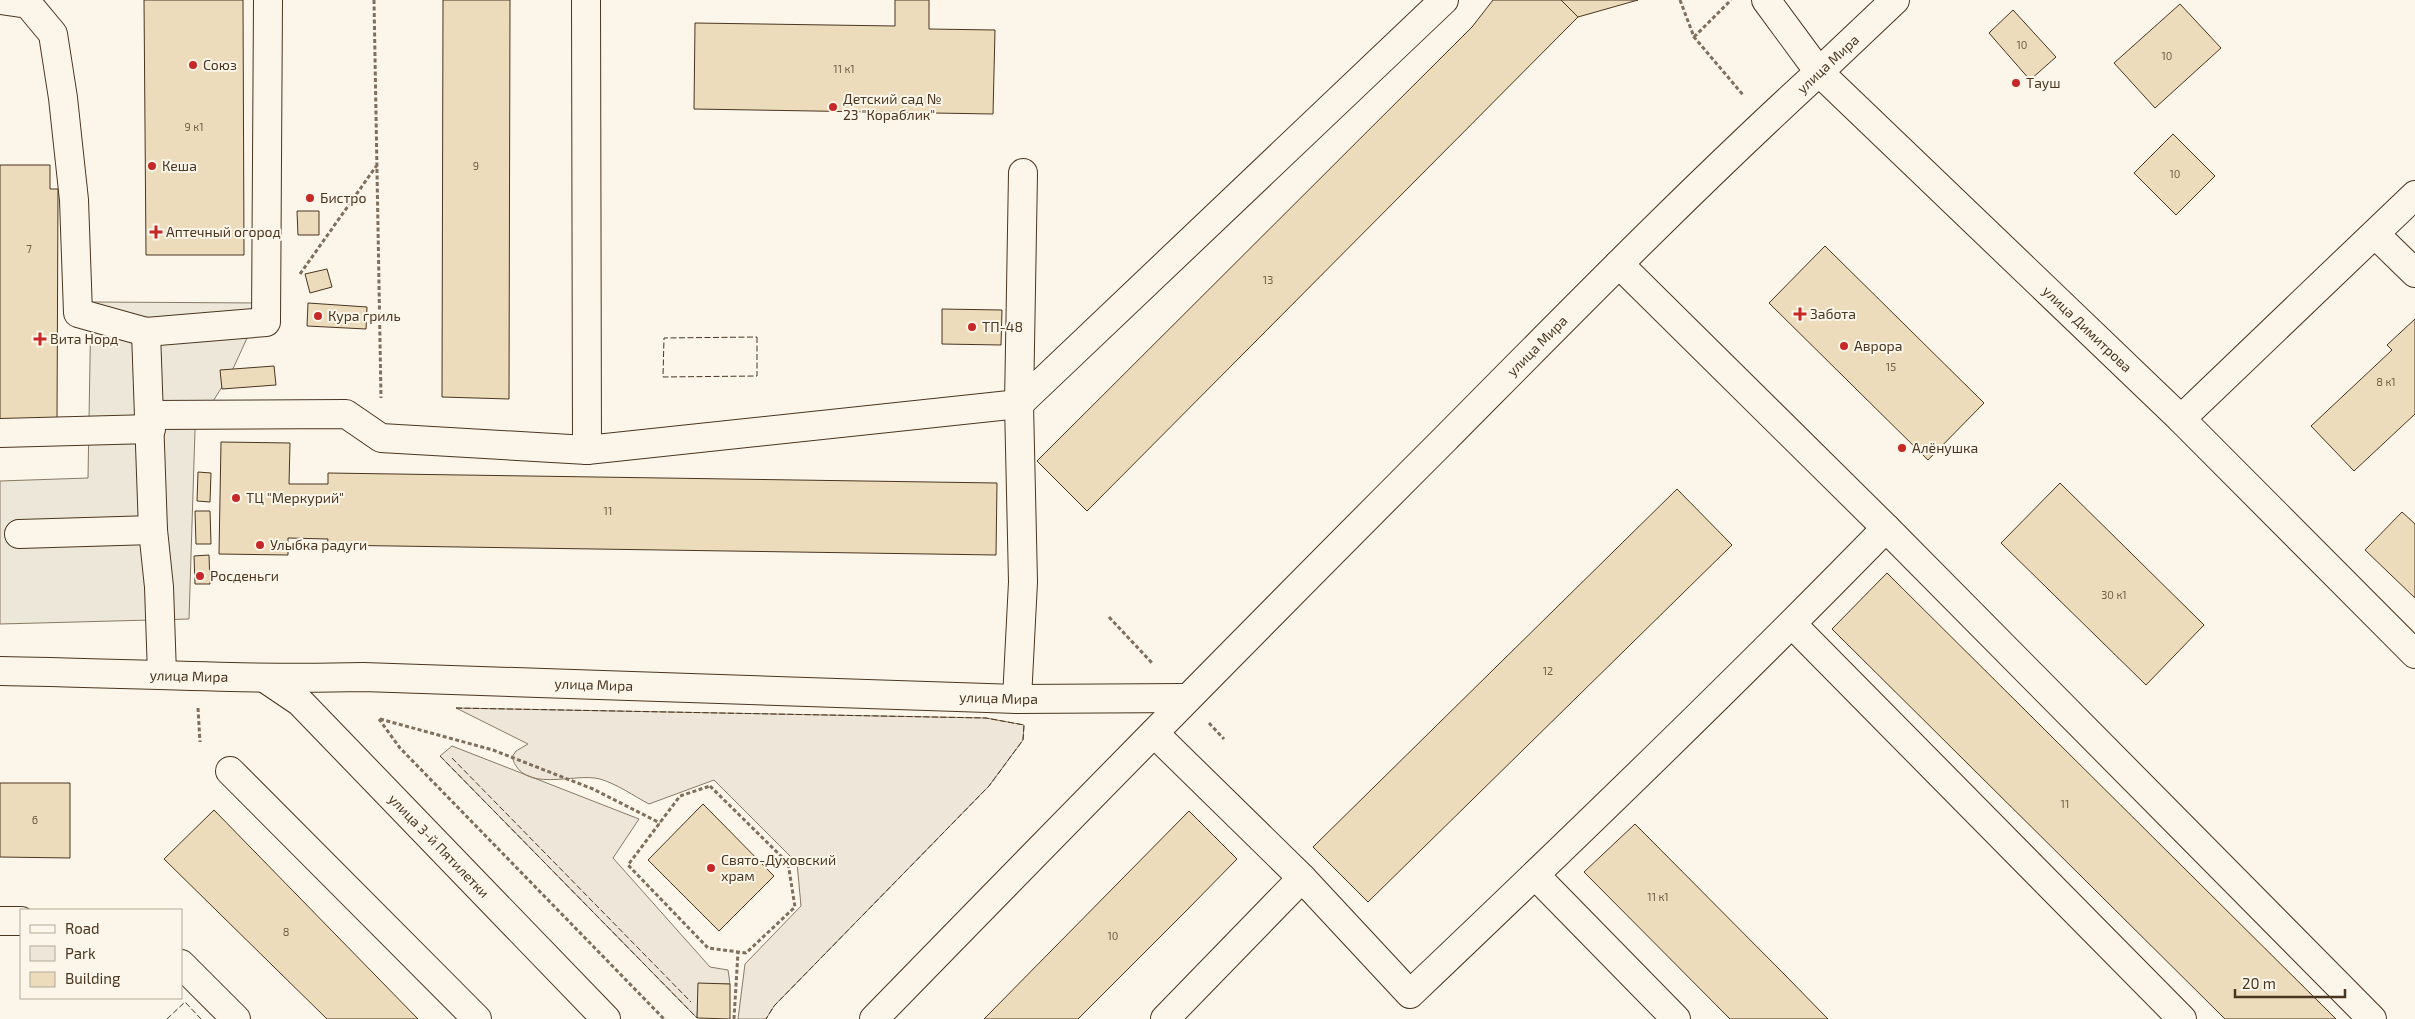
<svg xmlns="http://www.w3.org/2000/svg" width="2415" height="1019" font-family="'Exo 2',sans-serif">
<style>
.green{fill:#ede6d9;stroke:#887966}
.parking{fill:#ede7d9;stroke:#887966}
.building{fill:#ecdcbc;stroke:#4a3520}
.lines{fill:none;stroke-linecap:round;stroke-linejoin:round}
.minor-casing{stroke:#4a3520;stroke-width:30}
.major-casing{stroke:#4a3520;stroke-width:30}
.path{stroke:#7f6f5c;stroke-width:3;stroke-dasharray:4 2.5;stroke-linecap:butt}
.minor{stroke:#fbf6e9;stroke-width:28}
.major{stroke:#fbf6e9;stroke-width:28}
.fence{stroke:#4a3520;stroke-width:1;stroke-dasharray:6 2.5;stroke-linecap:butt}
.poi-dot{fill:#c62828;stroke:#fbf6e9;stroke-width:2}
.labels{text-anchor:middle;stroke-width:4;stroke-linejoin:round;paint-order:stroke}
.number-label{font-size:11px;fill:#725f47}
.street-label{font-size:14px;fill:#4a3520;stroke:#fbf6e9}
.poi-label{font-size:14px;fill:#4a3520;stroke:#fbf6e9;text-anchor:start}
</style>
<rect width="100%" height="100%" fill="#fbf6e9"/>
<!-- green -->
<path class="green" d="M456 708 986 718 1024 725 1023 740 989 786 774 1006 766 1019H738L745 964 801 906 797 863 714 780 649 804C634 796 617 784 600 779 574 772 523 795 512 757L516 751 528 744Z
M452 746 639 819 613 858 710 967 728 970 730 984H699L697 1018 440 756Z"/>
<!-- parking -->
<path class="parking" d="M91 302 263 303 232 371 195 430 189 619 0 624V481L88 478Z"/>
<!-- building -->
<path class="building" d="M144 0H243L244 255H146Z
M443 0H510L509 399 442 397Z
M895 0H929V29L995 30 993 114 694 109 695 23 895 26Z
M1493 0H1561L1578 17 1087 511 1037 461 1472 27Z
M1561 0H1638L1578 17Z
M2180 4 2221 48 2155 108 2114 63Z
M2013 10 2056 57 2030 80 1989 33Z
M2173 134 2215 176 2176 215 2134 173Z
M0 165H50V189H58L57 422H0Z
M297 211H319V235H298Z
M1825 246 1984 403 1928 460 1769 303Z
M327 269 332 287 310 293 305 274Z
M308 303 367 307 366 329 307 326Z
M942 309 1002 310 1001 345 942 344Z
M2415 319V414L2354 471 2311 426 2392 350 2387 345Z
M274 366 276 385 222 389 220 370Z
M221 442 290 443 289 484H328V473L997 483 996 555 327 545 328 539 288 538V555L219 554Z
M198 472 211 473 210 502 197 501Z
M2060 483 2204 625 2146 685 2001 543Z
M1677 489 1732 545 1368 902 1313 847Z
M195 511H210L211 544H196Z
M2402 512 2415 524V598L2365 550Z
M209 555 210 584H195L194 556Z
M1887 573 2039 724 2336 1019H2225L1832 629Z
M0 783H70V858L0 857Z
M703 804 774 876 719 931 648 860Z
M214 810 254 851 418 1019H327L164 859Z
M1189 811 1237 859 1188 909 1078 1019H984Z
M1635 824 1784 974 1828 1019H1730L1584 872Z
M698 983 730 984V1019L697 1018Z"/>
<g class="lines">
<!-- minor casing -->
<g class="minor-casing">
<g id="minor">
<path d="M1 0 28 4 53 34 63 98 74 200 78 313 146 332 266 322 268 0"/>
<path d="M586 0 587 450"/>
<path id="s1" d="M1766 0 1819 72 2181 419 2415 654"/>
<path d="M1819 72 1895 0"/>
<path d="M2375 234 2415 273"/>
<path d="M1619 264 1886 528 2372 1019"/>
<path d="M146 332 153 530 159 587 162 674"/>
<path d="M150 415 346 414 381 438 587 450 1019 404 1444 0"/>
<path d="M2181 419 2415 195"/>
<path d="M0 433 151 429"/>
<path d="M19 534 153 530"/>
<path d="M1792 624 2182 1019"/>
<path d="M1017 699 1023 582 1019 404 1023 173"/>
<path d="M1154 733 1302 878 1410 994C1571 841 1731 687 1886 528"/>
<path d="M230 771 477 1019"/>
<path d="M1535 875 1676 1019"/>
<path d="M0 921H21"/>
<path d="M181 964 236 1019"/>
<path d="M1165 1019 1302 878"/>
</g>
</g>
<!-- major casing -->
<g class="major-casing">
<g id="major">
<path id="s2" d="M0 671C121 673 242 680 363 677L1017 699 1186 698"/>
<path id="s3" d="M266 679 300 702 606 1019"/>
<path id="s4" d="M874 1019C1063 825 1253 631 1445 439 1568 315 1690 190 1819 72"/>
</g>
</g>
<!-- path -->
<path class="path" d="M374 0 381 398
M1680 0 1694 37 1744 96
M1694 37 1731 0
M300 274 377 165
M1109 617 1153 664
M198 708 200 742
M379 719 400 748 664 1019
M380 719 493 750 593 789 660 823
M1209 723 1224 739
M710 786 788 863 795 907 746 953 708 948 628 865 680 796Z
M734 1019 738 952"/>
<!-- minor -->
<use href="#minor" class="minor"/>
<!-- major -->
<use href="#major" class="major"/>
<!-- fence -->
<path class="fence" d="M757 337V376L663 377 664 338Z
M456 708 986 718 1024 725 1023 740 989 786 774 1006 766 1019
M440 756 697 1018
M452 758 691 1002
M167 1019 185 1002 201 1019"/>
</g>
<!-- markers -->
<g class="poi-dot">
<circle cx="193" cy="65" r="5"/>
<circle cx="2016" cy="83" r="5"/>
<circle cx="833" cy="107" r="5"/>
<circle cx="152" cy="166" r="5"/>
<circle cx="310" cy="198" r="5"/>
<path d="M153.5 224.5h5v5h5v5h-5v5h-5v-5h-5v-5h5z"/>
<path d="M1797.5 306.5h5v5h5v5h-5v5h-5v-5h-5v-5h5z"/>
<circle cx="318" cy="316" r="5"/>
<circle cx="972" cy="327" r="5"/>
<path d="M37.5 331.5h5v5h5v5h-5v5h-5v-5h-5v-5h5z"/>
<circle cx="1844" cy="346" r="5"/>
<circle cx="1902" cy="448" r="5"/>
<circle cx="236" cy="498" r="5"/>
<circle cx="260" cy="545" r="5"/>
<circle cx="200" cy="576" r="5"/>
<circle cx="711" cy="868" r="5"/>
</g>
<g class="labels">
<!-- number labels -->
<g class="number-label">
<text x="2022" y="49">10</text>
<text x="2167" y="60">10</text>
<text x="844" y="73">11 к1</text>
<text x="194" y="131">9 к1</text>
<text x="476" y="170">9</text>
<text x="2175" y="178">10</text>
<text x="29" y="253">7</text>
<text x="1268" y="284">13</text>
<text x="1891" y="371">15</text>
<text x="2386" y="386">8 к1</text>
<text x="608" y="515">11</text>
<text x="2114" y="599">30 к1</text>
<text x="1548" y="675">12</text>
<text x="2065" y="808">11</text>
<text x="35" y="824">6</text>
<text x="1658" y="901">11 к1</text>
<text x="286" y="936">8</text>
<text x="1113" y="940">10</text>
</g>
<!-- street labels -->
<g class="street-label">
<text transform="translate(1828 64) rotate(-43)" y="5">улица Мира</text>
<text dy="5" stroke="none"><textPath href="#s1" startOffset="461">улица Димитрова</textPath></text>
<text dy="5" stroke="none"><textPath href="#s4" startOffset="945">улица Мира</textPath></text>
<text dy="5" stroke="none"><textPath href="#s2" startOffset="189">улица Мира</textPath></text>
<text dy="5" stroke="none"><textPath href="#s2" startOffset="594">улица Мира</textPath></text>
<text dy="5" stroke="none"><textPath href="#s2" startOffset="999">улица Мира</textPath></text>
<text dy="5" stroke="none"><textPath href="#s3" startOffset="241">улица 3-й Пятилетки</textPath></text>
</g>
<!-- poi labels -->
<g class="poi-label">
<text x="203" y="70">Союз</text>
<text x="2026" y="88">Тауш</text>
<text x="843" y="104">Детский сад №<tspan x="843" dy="16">23 "Кораблик"</tspan></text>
<text x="162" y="171">Кеша</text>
<text x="320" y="203">Бистро</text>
<text x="166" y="237">Аптечный огород</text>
<text x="1810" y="319">Забота</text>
<text x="328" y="321">Кура гриль</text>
<text x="982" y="332">ТП-48</text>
<text x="50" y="344">Вита Норд</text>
<text x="1854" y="351">Аврора</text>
<text x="1912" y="453">Алёнушка</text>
<text x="246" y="503">ТЦ "Меркурий"</text>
<text x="270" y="550">Улыбка радуги</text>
<text x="210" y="581">Росденьги</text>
<text x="721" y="865">Свято-Духовский<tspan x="721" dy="16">храм</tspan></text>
</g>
</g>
<!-- legend -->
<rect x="20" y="909" width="162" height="90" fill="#fbf6e9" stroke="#b4a999"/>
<rect x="30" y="925" width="25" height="8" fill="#fbf6e9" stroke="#b4a999"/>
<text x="65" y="934" font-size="15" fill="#4a3520">Road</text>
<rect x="30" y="946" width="25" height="15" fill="#ede6d9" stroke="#b4a999"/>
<text x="65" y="959" font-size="15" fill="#4a3520">Park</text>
<rect x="30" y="972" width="25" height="15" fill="#ecdcbc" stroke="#b4a999"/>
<text x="65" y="984" font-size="15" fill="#4a3520">Building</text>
<!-- scale -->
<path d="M2235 989v8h110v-8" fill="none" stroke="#4a3520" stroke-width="2.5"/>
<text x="2242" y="989" font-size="15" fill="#4a3520" stroke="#fbf6e9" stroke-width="4" paint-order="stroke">20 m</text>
</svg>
